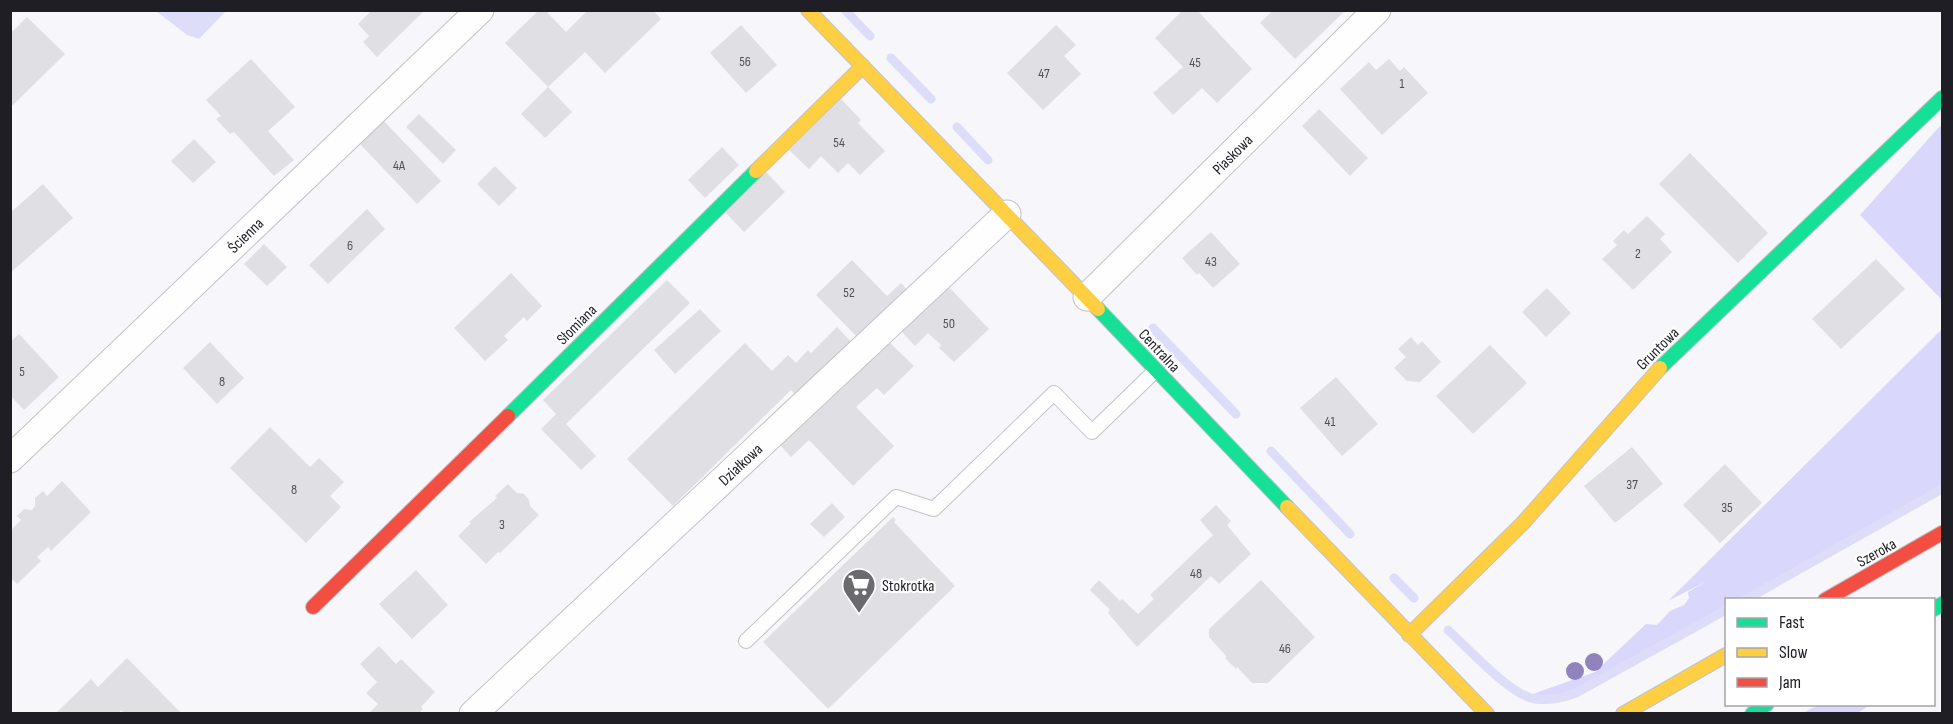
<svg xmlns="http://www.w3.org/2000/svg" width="1953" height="724" font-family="'Sofia Sans Condensed',sans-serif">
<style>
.green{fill:#d9d7fb}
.water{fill:#deddf9}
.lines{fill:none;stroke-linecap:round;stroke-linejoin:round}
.stream{stroke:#deddf9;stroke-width:9}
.building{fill:#dfdfe4}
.lane-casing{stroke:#c3c3c8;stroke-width:16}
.street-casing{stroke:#c3c3c8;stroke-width:29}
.fast-casing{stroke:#c3c3c8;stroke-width:16}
.slow-casing{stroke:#c3c3c8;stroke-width:16}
.jam-casing{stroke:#c3c3c8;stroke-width:16}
.lane{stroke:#fefefe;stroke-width:14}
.street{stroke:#fefefe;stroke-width:27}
.fast{stroke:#16e098;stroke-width:14}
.slow{stroke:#ffcf43;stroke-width:14}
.jam{stroke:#f24e42;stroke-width:14}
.tree{fill:#9183bd}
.labels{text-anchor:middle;stroke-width:4.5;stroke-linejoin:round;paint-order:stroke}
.number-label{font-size:14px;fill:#515157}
.street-label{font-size:16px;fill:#1e1e24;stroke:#fff}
.poi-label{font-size:16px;fill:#1e1e24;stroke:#fff;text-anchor:start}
</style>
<rect width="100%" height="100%" fill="#f7f7fb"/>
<!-- green -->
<path class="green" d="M1940 126 1942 128V300L1860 215Z
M1942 329V486L1741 599 1726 600V607L1576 692 1555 698 1530 695 1595 672 1646 624 1657 625 1670 611 1684 605 1689 598 1688 592 1707 581 1668 601Z
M1820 704H1870V705L1858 713H1803Z"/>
<!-- water -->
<path class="water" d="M156 11H226L199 39 187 35Z"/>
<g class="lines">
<!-- stream -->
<path class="stream" d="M845 10 870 36
M891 58 931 99
M957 127 988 160
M1153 328 1236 414
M1271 451 1350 534
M1394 578 1414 598
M1745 600 1942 489
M1448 630C1468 648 1510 695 1535 699 1550 701 1563 698 1576 693L1726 610"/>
</g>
<!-- building -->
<path class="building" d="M372 10H425L377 57 363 42 369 36 358 24Z
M539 10H545L566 32 588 10H653L661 19 605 73 585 52 548 87 572 112 545 138 521 114 548 87 505 43Z
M1183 10H1197L1252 69 1217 103 1202 88 1173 115 1153 93 1183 67 1155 38Z
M1273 10H1346L1295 59 1260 23Z
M27 17 65 54 13 105 10 102V34Z
M741 25 777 65 746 93 710 53Z
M1056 25 1076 45 1064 56 1081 74 1043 110 1007 73Z
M251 59 295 107 268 131 294 160 274 176 234 132 230 134 216 119 221 116 206 100Z
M1389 59 1400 71 1404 67 1428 93 1382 135 1340 89 1369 62 1376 70Z
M841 99 861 120 858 123 885 151 860 175 848 163 838 173 821 156 809 169 789 150Z
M1319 109 1368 158 1350 176 1302 126Z
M419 114 456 150 443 164 406 127Z
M384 121 441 181 417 204 360 144Z
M194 139 216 162 193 183 171 161Z
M722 147 739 165 705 198 688 180Z
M1690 153 1768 233 1738 263 1659 184Z
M495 166 517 188 499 206 477 184Z
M766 172 785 192 744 232 725 212Z
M43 184 73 218 10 273V213Z
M367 209 385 229 328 284 309 265Z
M1647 216 1665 234 1660 239 1672 252 1633 290 1602 259 1617 245 1613 241 1624 230 1628 234Z
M1211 232 1240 264 1213 288 1199 273 1197 275 1182 258Z
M264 244 287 267 267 286 244 264Z
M1876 259 1905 289 1841 349 1812 319Z
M852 260 887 296 901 283 910 293 861 341 816 295Z
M511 273 542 306 527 321 524 317 504 336 508 340 485 361 454 328Z
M667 280 690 303 566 424 596 456 581 470 541 429 556 414 543 400Z
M945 283 989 329 954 362 939 348 941 345 928 333 915 346 899 329Z
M1547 288 1571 313 1546 337 1522 312Z
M700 309 721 331 675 374 654 350Z
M837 327 856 347 801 400 791 390 673 506 627 459 745 343 772 371 788 355 796 363 808 350 811 353Z
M19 334 59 377 24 410 10 395V342Z
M1411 337 1418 345 1422 341 1441 362 1420 382 1407 381 1394 368 1406 357 1398 349Z
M887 340 914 366 884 395 877 388 856 407 894 446 853 486 809 440 791 457 780 445Z
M210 342 244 378 217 404 183 368Z
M1490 345 1527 383 1473 434 1436 396Z
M1336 377 1378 424 1342 456 1300 408Z
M270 427 310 467 319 458 344 482 330 496 341 507 306 543 230 468Z
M1632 447 1663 484 1615 523 1584 486Z
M1725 464 1762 503 1720 543 1683 505Z
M62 481 91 512 51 551 48 547 37 557 41 561 17 584 13 580 10 583V531L21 520 17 516 24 509 32 510 35 506V498L43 491 47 496Z
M508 484 517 493 524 494 529 500 530 506 539 515 500 553 498 552 486 564 458 536 471 523 469 522 497 498 495 496Z
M832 503 845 517 824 537 810 524Z
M1216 505 1231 521 1227 525 1251 554 1219 584 1211 576 1137 647 1108 613 1110 610 1090 590 1099 580 1120 601 1122 599 1138 614 1154 599 1150 595 1213 535 1200 520Z
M893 517 896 520 894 522 955 586 828 709 763 642Z
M416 570 448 605 412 639 379 604Z
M1261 580 1315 637 1268 683H1252L1237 667 1236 669 1225 658 1227 657 1209 637V629Z
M379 646 396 664 401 659 435 692 421 707 423 709 418 714H368L378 704 366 693 377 682 360 664Z
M127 658 182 714H125L121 710 118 714H55L91 679 98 687Z"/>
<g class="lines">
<!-- lane casing -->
<g class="lane-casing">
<path id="lane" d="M746 641 896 497 934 509 1054 393 1092 432 1156 370"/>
</g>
<!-- street casing -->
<g class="street-casing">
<path id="street" d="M1087 297 1377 10
M10 459 480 10
M473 714 1007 214"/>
</g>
<!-- fast casing -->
<g class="fast-casing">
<path id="fast" d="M1098 309 1287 507
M1660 368 1942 98
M508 416 756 171
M1934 609 1942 604
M1752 714 1767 704"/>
</g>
<!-- slow casing -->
<g class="slow-casing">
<path id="slow" d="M808 10 1098 309
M756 171 863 66
M1287 507 1487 714
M1409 635 1522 524 1660 368
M1623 714 1726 655"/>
</g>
<!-- jam casing -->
<g class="jam-casing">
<path id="jam" d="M1825 600 1942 533
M313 607 508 416"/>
</g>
<!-- lane -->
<use href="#lane" class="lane"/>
<!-- street -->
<use href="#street" class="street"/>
<!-- fast -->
<use href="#fast" class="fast"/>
<!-- slow -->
<use href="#slow" class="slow"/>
<!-- jam -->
<use href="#jam" class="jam"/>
</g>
<!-- trees -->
<g class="tree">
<circle cx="1594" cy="662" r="9"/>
<circle cx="1575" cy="671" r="9"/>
</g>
<!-- icons -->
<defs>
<g id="supermarket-pin" transform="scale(1.725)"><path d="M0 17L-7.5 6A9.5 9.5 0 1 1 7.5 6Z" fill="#6a6a6f" stroke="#fff"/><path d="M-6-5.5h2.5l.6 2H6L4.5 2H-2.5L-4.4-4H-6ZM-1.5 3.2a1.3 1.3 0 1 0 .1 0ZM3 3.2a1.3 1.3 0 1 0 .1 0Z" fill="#fff"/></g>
</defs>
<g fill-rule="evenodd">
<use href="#supermarket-pin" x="859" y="585"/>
</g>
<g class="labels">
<!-- number labels -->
<g class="number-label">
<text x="745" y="66">56</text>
<text x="1195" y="67">45</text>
<text x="1044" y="78">47</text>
<text x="1402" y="88">1</text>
<text x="839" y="147">54</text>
<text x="399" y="170">4A</text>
<text x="350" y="250">6</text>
<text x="1638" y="258">2</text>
<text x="1211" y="266">43</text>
<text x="849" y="297">52</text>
<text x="949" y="328">50</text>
<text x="22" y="376">5</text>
<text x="222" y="386">8</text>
<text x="1330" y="426">41</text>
<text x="1632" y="489">37</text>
<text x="294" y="494">8</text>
<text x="1727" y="512">35</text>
<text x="502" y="529">3</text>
<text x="1196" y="578">48</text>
<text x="1285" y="653">46</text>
</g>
<!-- street labels -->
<g class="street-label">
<text transform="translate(1232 154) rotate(-45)" y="6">Piaskowa</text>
<text transform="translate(245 235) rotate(-44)" y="6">Ścienna</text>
<text transform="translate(576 324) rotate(-45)" y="6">Słomiana</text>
<text transform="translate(1657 348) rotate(-45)" y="6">Gruntowa</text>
<text transform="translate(1160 350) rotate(47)" y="6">Centralna</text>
<text transform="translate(740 464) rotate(-43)" y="6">Działkowa</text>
<text transform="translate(1876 552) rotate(-29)" y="6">Szeroka</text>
</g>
<!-- poi labels -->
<g class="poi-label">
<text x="882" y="591">Stokrotka</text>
</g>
</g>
<!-- border -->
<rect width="1953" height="724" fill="none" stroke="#1e1e24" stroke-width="24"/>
<!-- legend -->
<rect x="1725" y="598" width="210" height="108" fill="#ffffff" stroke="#a5a5a7" stroke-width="1.5"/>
<rect x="1737" y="618" width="30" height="9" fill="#16e098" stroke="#a5a5a7" stroke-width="1.5"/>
<text x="1779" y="628" font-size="18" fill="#1e1e24">Fast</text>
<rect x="1737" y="648" width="30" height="9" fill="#ffcf43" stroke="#a5a5a7" stroke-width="1.5"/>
<text x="1779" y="658" font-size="18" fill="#1e1e24">Slow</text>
<rect x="1737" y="678" width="30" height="9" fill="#f24e42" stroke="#a5a5a7" stroke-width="1.5"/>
<text x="1779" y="688" font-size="18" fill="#1e1e24">Jam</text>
</svg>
